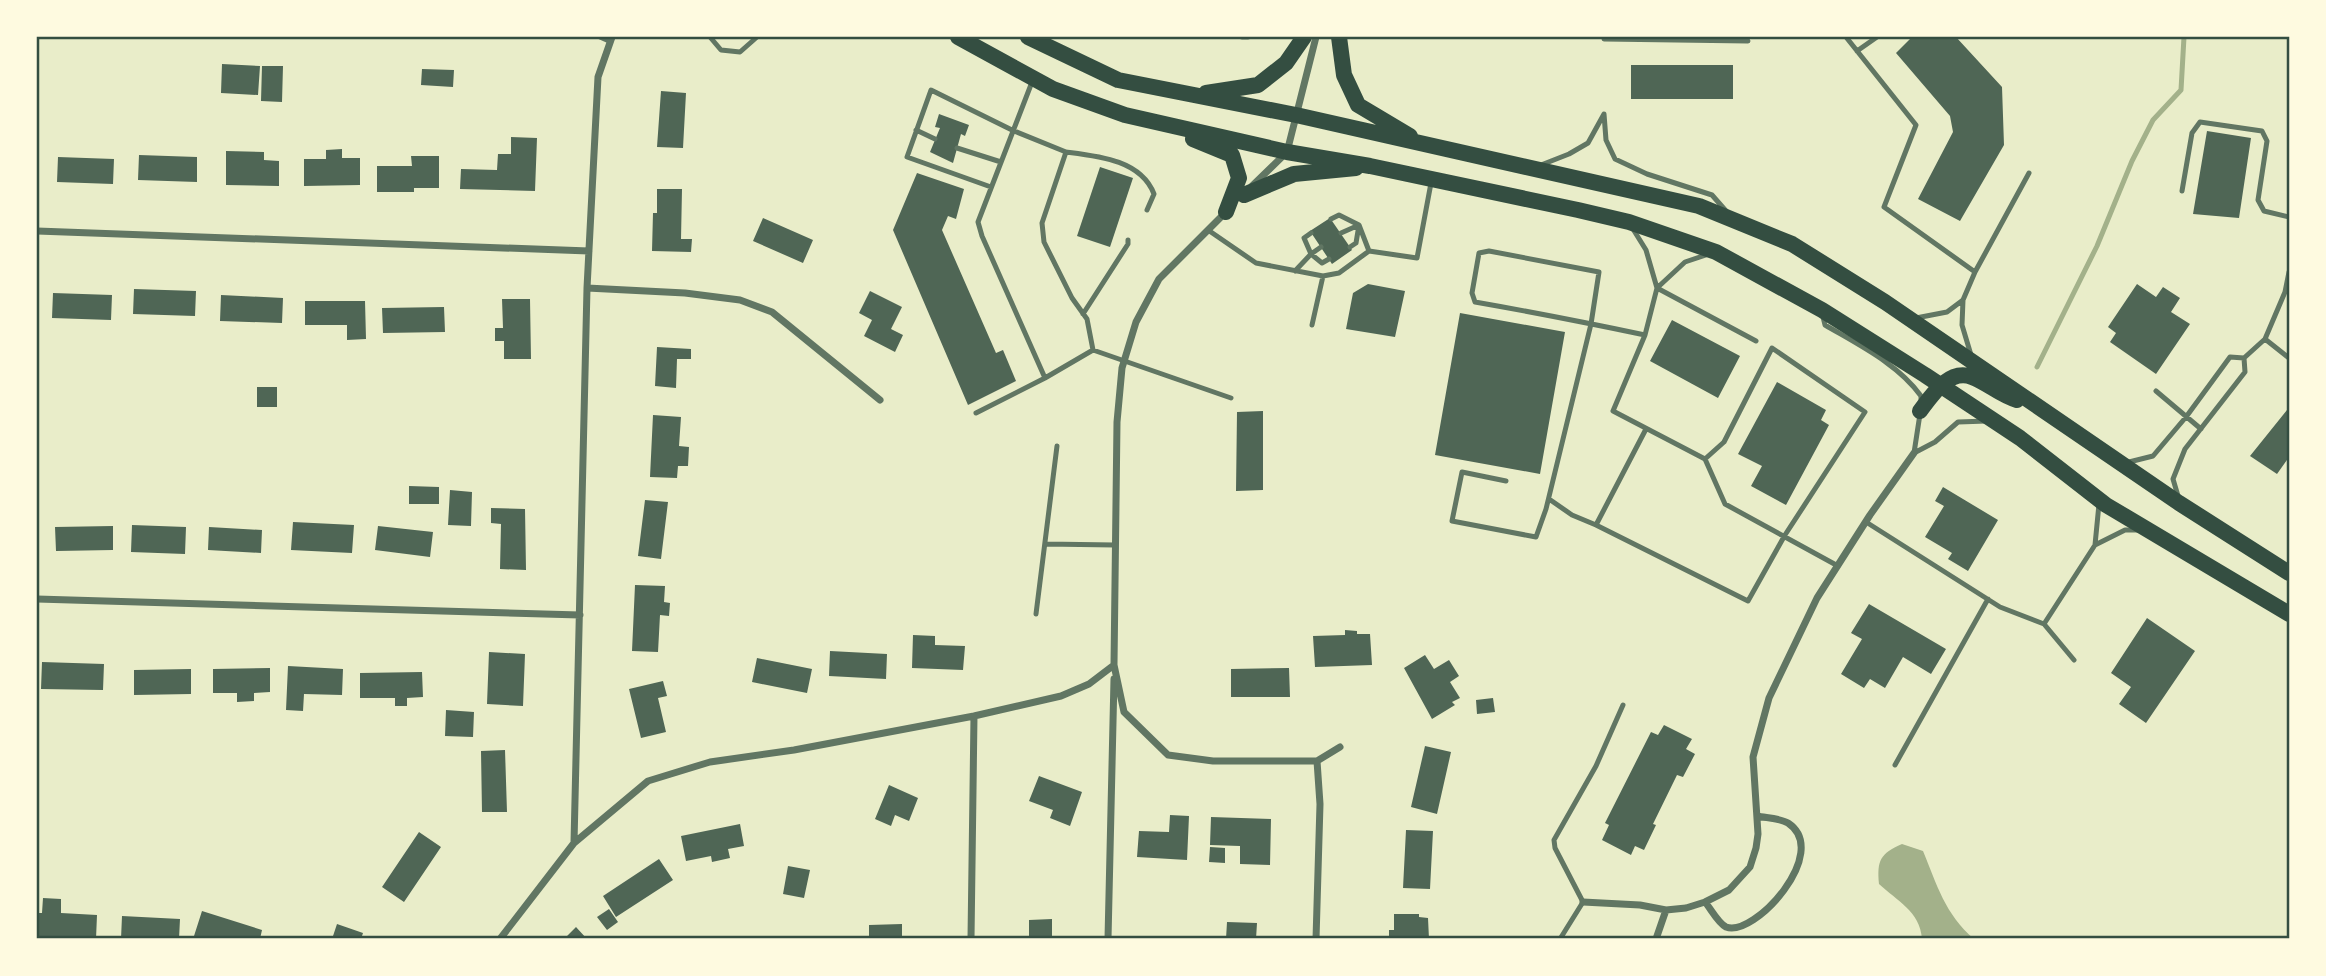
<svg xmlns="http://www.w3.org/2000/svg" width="2326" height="976" font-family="Merriweather,serif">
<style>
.water{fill:#a3b18a}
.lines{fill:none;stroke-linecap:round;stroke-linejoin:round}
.stream{stroke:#a3b18a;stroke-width:5}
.building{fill:#4f6655}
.service{stroke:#617663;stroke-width:5}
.minor{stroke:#617663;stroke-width:7}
.primary{stroke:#344e41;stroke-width:16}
.neatline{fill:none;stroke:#344e41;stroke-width:2.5}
</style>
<rect width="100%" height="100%" fill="#e9edc9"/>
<!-- water -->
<path class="water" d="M1902 844 1923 851C1937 885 1945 914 1974 939H1922C1920 911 1897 901 1879 884 1877 860 1880 854 1902 844Z"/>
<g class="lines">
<!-- stream -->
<path class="stream" d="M2037 367 2097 246 2132 161 2153 120 2181 90 2184 37"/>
</g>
<!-- building -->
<path class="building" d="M1912 37H1956L2002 87 2004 145 1960 221 1918 199 1953 132 1950 116 1896 53Z
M222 64 260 66 258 95 221 93Z
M1631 65H1733V99H1631Z
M262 66H283L282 102 261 101Z
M422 69 454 70 453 87 421 85Z
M661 91 686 93 683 148 657 147Z
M939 114 969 125 965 136 961 134 953 163 930 152 940 128 935 127Z
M2207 131 2251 138 2239 218 2193 214Z
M511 137 537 138 535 191 460 189 461 169 497 170 498 154H511Z
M342 149V158H360V185L304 186V159H326V150Z
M226 151 264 152V160L279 161V186L226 185Z
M139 155 197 157V182L138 180Z
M411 156H439V188H414V192H377V166H412Z
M58 157 114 159 113 184 57 182Z
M1100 167 1133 178 1110 247 1077 236Z
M917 173 964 189 956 219 948 216 942 230 996 353 1003 350 1016 381 968 405 893 230Z
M657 189H682L681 239H692L691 252 652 251 653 213H657Z
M763 218 813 240 803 263 753 241Z
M1330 218 1352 250 1332 264 1310 231Z
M1368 284 1405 291 1395 337 1346 329 1353 293Z
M2137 284 2156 297 2163 287 2180 298 2171 312 2190 324 2156 374 2110 342 2116 333 2108 327Z
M134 289 196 291 195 316 133 314Z
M870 291 902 307 891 329 903 335 895 352 864 336 872 320 859 313Z
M53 293 112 295 111 320 52 318Z
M221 295 283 298 282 323 220 321Z
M502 299H530L531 359H504V341H495V328H503Z
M305 301H365L366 339 347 340V325H305Z
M444 307 445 332 383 333 382 308Z
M1460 313 1565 332 1540 474 1435 455Z
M1672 320 1740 356 1718 398 1650 361Z
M657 347 691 349V359H677L676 388 655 386Z
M1777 382 1826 410 1821 420 1829 425 1786 505 1751 486 1762 466 1738 454Z
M257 387H277V407H257Z
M2287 410 2289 411V457L2277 474 2250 456Z
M1263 411V490L1236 491 1237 412Z
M653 415 681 417 679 446 689 447 688 466H678L677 478 650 477Z
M409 486 439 487V504H409Z
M1943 487 1998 520 1968 571 1948 559 1952 553 1925 537 1944 506 1935 501Z
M450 490 472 492 471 526 448 525Z
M645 500 668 502 661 559 638 556Z
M491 508 525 509 526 570 500 569 501 524 491 523Z
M293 522 354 525 352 553 291 550Z
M132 525 186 527 185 554 131 552Z
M113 526V550L56 551 55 527Z
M378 526 433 532 430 557 375 550Z
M209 527 262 530 261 553 208 550Z
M635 585 665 586 664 602 670 603 669 616 660 615 658 652 632 651Z
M1869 604 1946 649 1931 674 1903 657 1885 688 1870 679 1864 688 1841 674 1862 639 1851 633Z
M2147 618 2195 651 2146 723 2119 704 2131 687 2111 673Z
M1345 630 1357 631V634H1370L1372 665 1315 667 1313 636 1345 635Z
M913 635 935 636V645L965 646 963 670 912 668Z
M830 651 887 654 886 679 829 676Z
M489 652 525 654 523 706 487 704Z
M1425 655 1434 669 1449 660 1459 676 1450 682 1460 698 1452 702 1455 705 1432 719 1404 668Z
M757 658 812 669 807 693 752 682Z
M42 662 104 664 103 690 41 689Z
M288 666 343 669 342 695 304 694 303 711 286 710Z
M270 668V692L254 693V701L237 702V693H213V669Z
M1289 668 1290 697H1231V669Z
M191 669V694L134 695V670Z
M422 672 423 697 407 698V706H395V698H360V673Z
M663 681 667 696 658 698 666 732 641 738 629 689Z
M1493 698 1495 712 1477 714 1476 700Z
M446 710 474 712 473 737 445 736Z
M1664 725 1692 739 1686 749 1695 754 1683 777 1677 775 1653 824 1656 825 1644 850 1635 846 1631 855 1602 840 1609 825 1605 823 1651 732 1658 735Z
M1425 746 1451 752 1437 814 1411 807Z
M505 750 507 812H482L481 751Z
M1039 776 1082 792 1070 826 1050 818 1053 810 1029 801Z
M889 785 918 798 909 821 895 815 891 826 875 819Z
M1170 815 1189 816 1187 860 1137 857 1139 831 1169 832Z
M1211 817 1271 819 1270 865 1240 864V846L1210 845Z
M740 824 744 846 728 849 730 858 712 862 711 856 686 861 681 836Z
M1406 830 1433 831 1430 889 1403 888Z
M419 832 441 847 404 902 382 887Z
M1210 847 1225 848V863L1209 862Z
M659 859 673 880 616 917 603 896Z
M788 866 810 870 804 898 783 894Z
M43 898 61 899V913L97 915 96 939 37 938 38 913H42Z
M609 909 618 922 607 930 597 917Z
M202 911 262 930 260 939H204L194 936Z
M1394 914H1419V917L1428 918 1429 939H1389V930H1394Z
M122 916 180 919 179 939H121Z
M1052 919V939H1029V920Z
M1227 922 1257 923 1256 939H1226Z
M337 924 363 933 361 939H332Z
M902 924V939H869V925Z
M576 927 587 939H564Z"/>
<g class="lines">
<!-- service -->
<path class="service" d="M600 37 609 41
M710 37 721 50 740 52 757 37
M1242 37H1248
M1846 37 1916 125 1884 207 1975 272 1963 300
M1604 39 1748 41
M1857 51 1877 37
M1032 82 978 222 982 236 1045 378 1093 350 1231 398
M916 130 935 139
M957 148 1001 162
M1066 152C1098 156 1141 160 1154 194L1147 210
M1541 165 1569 154 1588 143 1604 114 1606 140 1615 159 1647 174 1712 195 1726 211
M991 187 907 157 931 90 1014 131 1066 152 1042 223 1044 242 1072 298 1087 319 1093 350
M2182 191 2192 133 2200 122 2262 131 2267 141 2258 200 2264 211 2289 217
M1331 219 1339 215 1359 225 1356 243 1350 247
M1633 229 1646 250 1657 288 1645 335 1613 411 1705 459 1724 442 1772 348 1865 412 1785 535 1748 601 1596 525 1646 429
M1208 230 1256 263 1323 276 1339 273 1369 251 1417 258 1431 183
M1311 233 1304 238 1311 254 1321 247
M1341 233 1359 225 1369 251
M1295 271 1311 254 1322 263 1329 259
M1975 272 2029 173
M1657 288 1756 341
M1657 288 1685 262 1709 254
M1083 314 1128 244V240
M1823 317 1825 325C1859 345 1898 364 1921 396V400
M1916 318 1947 312 1963 300 1962 325 1971 355
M1312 325 1323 276
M2265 339 2285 292 2289 272
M2156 391 2201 429
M976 413 1045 378
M1920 414 1914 453 1935 442 1958 422 1987 421
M1705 459 1725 504 1838 566
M2125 463 2153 456 2186 417 2230 357 2244 358 2265 339 2289 358
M1506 481 1462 472 1452 521 1536 537 1546 509 1591 324 1599 272 1489 251 1479 253 1472 293 1475 302C1532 312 1588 323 1645 335
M2178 496 2173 479 2185 449 2245 372 2244 358
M1549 499 1572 515 1596 525
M2099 504 2095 545 2125 530H2139
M1866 522 2000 607 2044 624 2095 545
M1045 544 1115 545
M1036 614 1057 446
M2044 624 2074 660
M1895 765 1988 599
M1560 939 1583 902 1555 848 1554 840 1596 766 1623 705"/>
<!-- minor -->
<path class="minor" d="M1252 186 1287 152 1316 37
M37 231 589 251
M587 288 685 293 740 300 772 312 880 400
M37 599 580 615
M1114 665 1124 712 1168 755 1213 761H1317L1340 747
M574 843 587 288 598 77 612 37
M1583 902 1640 905 1666 910 1686 908 1705 902 1729 890 1750 867 1756 848 1758 834 1753 757 1769 698 1817 598 1870 515 1914 453
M1705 902C1711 909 1718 923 1726 927 1754 938 1832 852 1788 823 1780 818 1766 818 1757 816
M500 939 574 843 648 781 710 762 794 750 974 716 1061 696 1089 684 1114 665 1117 422 1122 368 1136 322 1159 279 1226 212
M971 939 974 716
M1108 939 1114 679
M1316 939 1320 804 1317 761
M1656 939 1666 910"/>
<!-- primary -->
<path class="primary" d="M958 37 1053 89 1125 115 1287 152 1370 166 1578 210 1629 222 1716 252 1822 310 1925 375 2020 438 2106 505 2289 614
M1028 37 1118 80 1296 115 1699 206 1792 244 1885 302 2179 503 2289 573
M1339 37 1344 75 1358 105 1410 136
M1206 93 1258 85 1286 63 1304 37
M1193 139 1232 155 1239 178 1226 212
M1244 195 1294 174 1356 168
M1920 411C1932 395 1949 368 1972 377 1988 383 2000 395 2017 400"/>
</g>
<!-- border -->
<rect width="2326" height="976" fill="none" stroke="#fefae0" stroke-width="77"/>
<rect x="38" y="38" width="2250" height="899" class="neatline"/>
</svg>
